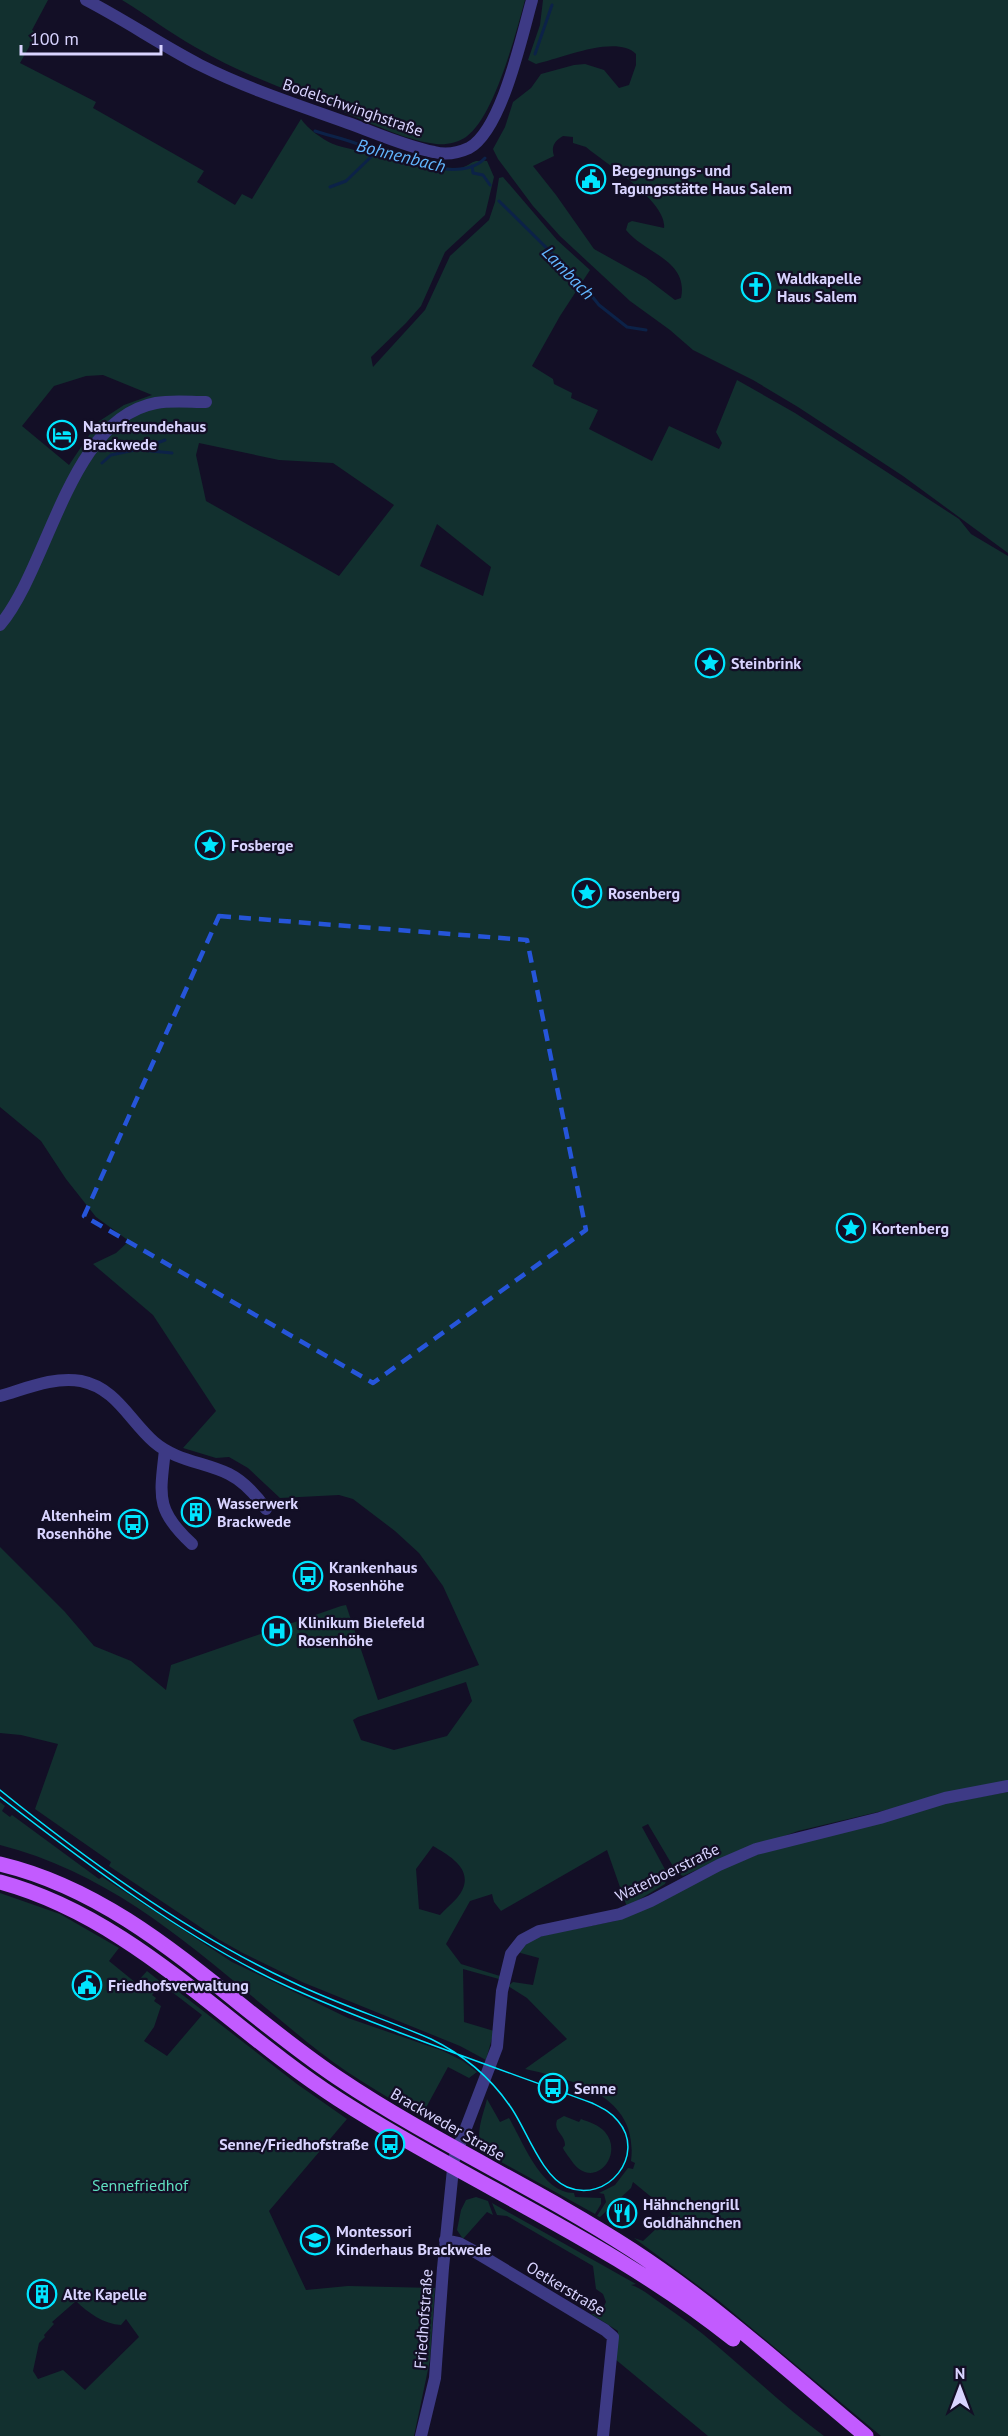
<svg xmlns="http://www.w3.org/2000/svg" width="1008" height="2436" font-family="'PT Sans',sans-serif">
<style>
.green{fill:#12302f;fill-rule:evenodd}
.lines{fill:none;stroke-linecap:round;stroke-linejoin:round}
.stream{stroke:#0c2248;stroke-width:3}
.minor{stroke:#3d3a85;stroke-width:12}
.major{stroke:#c25bff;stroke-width:15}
.tram{stroke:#00e5ff;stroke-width:1.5}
.marked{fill:none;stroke:#2655da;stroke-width:4.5;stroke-dasharray:12 8;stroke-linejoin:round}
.labels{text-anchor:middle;stroke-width:4.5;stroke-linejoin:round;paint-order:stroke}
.street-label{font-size:16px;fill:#d9d4ff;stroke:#130f26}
.poi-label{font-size:16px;font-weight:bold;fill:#d9d4ff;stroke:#130f26;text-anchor:start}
.park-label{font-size:16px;fill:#5fe0c0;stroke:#130f26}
.water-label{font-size:18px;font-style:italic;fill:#62b6ff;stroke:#130f26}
</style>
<rect width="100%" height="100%" fill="#130f26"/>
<!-- green -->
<path class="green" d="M0 0H48L32 30 37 33 20 63 96 102 93 108 204 171 197 182 235 205 242 194 252 199 301 119C308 129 322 139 333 144 348 150 450 171 461 168 474 164 469 160 487 161L494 177 485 215 445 252 421 306 406 323 371 357 373 367 425 310 450 256 489 220 495 202 499 178 503 177 557 240 590 270 560 316 532 366 553 379 554 384 572 393 571 398 598 410 589 429 652 461 669 426 719 449 722 443 716 432 737 380 795 413 876 465 959 519 971 534 1008 556V1781L798 1831 731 1855 683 1876 677 1873 648 1824 642 1827 668 1875 665 1884 627 1907 607 1850 501 1911 494 1902 492 1894 470 1901 446 1944 461 1964 500 1976 499 1979 463 1969 464 2022 494 2031 486 2060 460 2046 302 1982 241 1952 218 1939 109 1866 111 1862 35 1809 58 1744 21 1735 0 1733V1547L65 1612 94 1646 131 1661 166 1690 171 1665 341 1606 346 1605 378 1700 479 1665 443 1586 419 1553 395 1531 353 1499 339 1495 280 1498 248 1468 229 1457 216 1458 183 1448 216 1411 153 1315 93 1264 116 1253 129 1241 96 1217 66 1179 41 1141 0 1107ZM103 375 152 395 124 405 98 422 69 465 22 426 54 386 86 376ZM199 443 279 460 333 463 394 505 339 576 206 501 196 455ZM437 524 491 567 483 596 420 566ZM466 1682 472 1701 447 1736 394 1750 361 1740 353 1720 358 1717ZM433 1846C452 1857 478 1872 457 1898 452 1904 445 1909 440 1915L419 1909 416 1869Z
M122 0H525C516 33 494 118 466 137 457 143 446 145 436 144 404 140 371 123 341 111 292 92 241 74 195 47 170 33 147 15 122 0Z
M543 0H1008V553L903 476 798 407 753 380 693 350 670 330 630 301 560 236 533 206 498 159 493 149 505 127 513 102 531 88 541 74 574 65 585 64 604 70 619 88 629 85 636 65V54C616 34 560 59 536 64L528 60 540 25ZM563 136 573 137V143L586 147C605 163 668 202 664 228L632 221 628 223 626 230C644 253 689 260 681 298L675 300 646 278 594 249 556 195 533 166 554 156C551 147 554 141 563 136Z
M1008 1792V2436H881L719 2301 634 2238 643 2241 672 2214 633 2182 631 2188 600 2217 597 2216 606 2202 604 2194 599 2193 615 2185 628 2168 633 2169 635 2163 631 2161C639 2096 575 2080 525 2069L567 2039 527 1998 508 1986 513 1982 533 1985 539 1958 517 1952 531 1940 545 1935 615 1921 710 1874 768 1850 946 1803Z
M0 1802 5 1806 2 1811 10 1817 12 1815 99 1879 102 1877 232 1962 348 2018 443 2051 463 2061 477 2072 469 2078 448 2067 421 2117C382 2094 342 2071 307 2042 211 1964 123 1876 0 1845Z
M0 1893 60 1914 119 1948 109 1961 136 1983 147 1971 162 1983 152 1995 156 1998 154 2001 161 2006 154 2027 144 2041 167 2056 202 2015 172 1992 175 1989 297 2084 347 2119 269 2211 306 2290 348 2286 435 2288 430 2360 414 2436H0ZM76 2301C88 2313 104 2324 121 2325L126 2319 139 2337 85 2390 63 2370 38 2379 33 2371 39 2343 45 2337 44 2335 54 2324 52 2322Z
M487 2099 500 2122 509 2118C523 2142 542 2193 574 2193L575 2197 601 2198V2204L595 2214 483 2152C474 2135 483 2116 487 2099Z
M564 2116 579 2122 581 2119C589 2122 599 2125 605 2132 625 2155 593 2193 571 2160 569 2157 564 2151 563 2148 563 2147 565 2146 565 2145 565 2134 553 2132 557 2120Z
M476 2197 488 2201 493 2215 487 2212 463 2239 457 2230 461 2210 466 2200Z
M492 2203 636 2284 631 2285C642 2288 653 2298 662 2304 721 2343 768 2395 824 2436H708L615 2359 618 2331 591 2314H600L606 2302 603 2294 596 2289 593 2266 507 2216 497 2215Z"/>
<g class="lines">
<!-- stream -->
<path class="stream" d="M535 54 552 5
M315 131C330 136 346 139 360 145 388 157 461 185 485 158
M472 166 473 173 483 175 490 185
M330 187 346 181 375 153
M499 201 579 280 599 305 627 327 646 330
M169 431 172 423
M141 450 172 453
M102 463 111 455 144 448 165 440"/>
<!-- minor -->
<path class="minor" d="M86 0C125 20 161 45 200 65 248 89 298 105 348 123 376 133 404 146 434 152 445 155 458 153 469 148 502 130 522 35 532 0
M0 625C50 565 69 419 156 403 171 400 190 402 206 402
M0 1396C25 1389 54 1376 81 1381 116 1388 129 1420 154 1442 176 1461 204 1462 229 1474 245 1482 256 1495 266 1509
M165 1450C160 1496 155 1510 192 1544
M445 2240 459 2243 472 2250 605 2330 613 2337 603 2436
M421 2436 435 2378 443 2268 454 2159 497 2047 502 1991 511 1954 522 1940 539 1931 620 1914 651 1901 719 1865 756 1849 880 1818 945 1798 1008 1786"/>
<!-- major -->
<path class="major" d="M0 1864C135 1896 227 2004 338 2078 433 2142 537 2188 632 2250 715 2304 790 2373 866 2436
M0 1882C133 1918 225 2026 338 2099 467 2182 613 2243 733 2339"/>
<!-- tram -->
<path class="tram" d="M0 1790C88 1861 189 1934 292 1982 337 2004 385 2019 431 2039 462 2054 490 2077 510 2106 526 2128 541 2176 567 2187 607 2204 647 2155 618 2121 611 2112 602 2108 592 2103 492 2066 389 2032 291 1988 190 1942 88 1865 0 1797"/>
</g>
<!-- marked area -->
<path class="marked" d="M219 916 527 940 586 1230 373 1383 84 1216Z"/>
<!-- icons -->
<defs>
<g id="civic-ring" transform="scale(1.5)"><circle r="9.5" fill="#130f26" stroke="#00e5ff" stroke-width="1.5"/><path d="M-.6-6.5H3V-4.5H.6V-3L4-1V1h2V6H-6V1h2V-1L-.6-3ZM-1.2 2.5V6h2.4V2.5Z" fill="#00e5ff"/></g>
<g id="church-ring" transform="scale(1.5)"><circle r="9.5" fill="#130f26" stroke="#00e5ff" stroke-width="1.5"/><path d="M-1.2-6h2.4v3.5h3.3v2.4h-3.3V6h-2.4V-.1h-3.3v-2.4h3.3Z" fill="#00e5ff"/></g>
<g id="hotel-ring" transform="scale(1.5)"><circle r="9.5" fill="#130f26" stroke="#00e5ff" stroke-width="1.5"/><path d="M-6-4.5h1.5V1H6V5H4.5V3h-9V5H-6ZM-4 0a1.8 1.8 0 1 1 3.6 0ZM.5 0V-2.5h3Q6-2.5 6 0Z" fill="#00e5ff"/></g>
<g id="sight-ring" transform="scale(1.5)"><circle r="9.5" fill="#130f26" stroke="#00e5ff" stroke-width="1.5"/><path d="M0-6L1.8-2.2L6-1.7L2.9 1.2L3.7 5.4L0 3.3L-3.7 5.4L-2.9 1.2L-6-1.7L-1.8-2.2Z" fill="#00e5ff"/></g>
<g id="building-ring" transform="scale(1.5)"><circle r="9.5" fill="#130f26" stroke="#00e5ff" stroke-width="1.5"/><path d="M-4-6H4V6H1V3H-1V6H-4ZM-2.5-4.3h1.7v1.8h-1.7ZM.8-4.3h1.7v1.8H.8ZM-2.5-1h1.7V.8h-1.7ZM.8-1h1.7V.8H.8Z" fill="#00e5ff"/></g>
<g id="bus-ring" transform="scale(1.5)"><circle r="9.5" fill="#130f26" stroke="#00e5ff" stroke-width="1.5"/><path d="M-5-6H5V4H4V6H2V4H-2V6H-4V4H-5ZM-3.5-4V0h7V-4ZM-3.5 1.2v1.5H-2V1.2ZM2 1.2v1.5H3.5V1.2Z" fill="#00e5ff"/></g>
<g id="hospital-ring" transform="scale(1.5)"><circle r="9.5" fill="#130f26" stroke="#00e5ff" stroke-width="1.5"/><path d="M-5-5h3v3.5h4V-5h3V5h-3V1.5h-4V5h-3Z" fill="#00e5ff"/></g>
<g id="restaurant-ring" transform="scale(1.5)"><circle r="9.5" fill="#130f26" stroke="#00e5ff" stroke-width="1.5"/><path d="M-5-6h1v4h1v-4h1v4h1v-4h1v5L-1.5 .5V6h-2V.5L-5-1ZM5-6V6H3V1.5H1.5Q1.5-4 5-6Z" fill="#00e5ff"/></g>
<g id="school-ring" transform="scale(1.5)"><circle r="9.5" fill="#130f26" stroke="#00e5ff" stroke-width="1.5"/><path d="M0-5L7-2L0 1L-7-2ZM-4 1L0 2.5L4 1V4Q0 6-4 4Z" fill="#00e5ff"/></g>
</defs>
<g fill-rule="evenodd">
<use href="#civic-ring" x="591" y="179"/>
<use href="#church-ring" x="756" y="287"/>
<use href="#hotel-ring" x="62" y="435"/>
<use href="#sight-ring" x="710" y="663"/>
<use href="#sight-ring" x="210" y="845"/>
<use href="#sight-ring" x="587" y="893"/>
<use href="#sight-ring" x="851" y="1228"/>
<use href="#building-ring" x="196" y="1512"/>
<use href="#bus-ring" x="133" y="1524"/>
<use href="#bus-ring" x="308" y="1576"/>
<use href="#hospital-ring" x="277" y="1631"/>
<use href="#civic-ring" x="87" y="1985"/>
<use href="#bus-ring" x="553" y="2088"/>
<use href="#bus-ring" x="390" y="2144"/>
<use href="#restaurant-ring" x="622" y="2213"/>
<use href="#school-ring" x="315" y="2240"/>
<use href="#building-ring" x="42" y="2294"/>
</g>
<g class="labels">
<!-- street labels -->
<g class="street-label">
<text transform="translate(353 107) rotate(19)" y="6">Bodelschwinghstraße</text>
<text transform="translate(667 1872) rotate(-26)" y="6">Waterboerstraße</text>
<text transform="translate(448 2124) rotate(30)" y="6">Brackweder Straße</text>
<text transform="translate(566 2288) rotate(31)" y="6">Oetkerstraße</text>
<text transform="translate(423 2319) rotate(-86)" y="6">Friedhofstraße</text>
</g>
<!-- poi labels -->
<g class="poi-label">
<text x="612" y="176">Begegnungs- und<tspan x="612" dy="18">Tagungsstätte Haus Salem</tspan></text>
<text x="777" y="284">Waldkapelle<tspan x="777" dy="18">Haus Salem</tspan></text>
<text x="83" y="432">Naturfreundehaus<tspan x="83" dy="18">Brackwede</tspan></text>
<text x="731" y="669">Steinbrink</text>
<text x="231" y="851">Fosberge</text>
<text x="608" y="899">Rosenberg</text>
<text x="872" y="1234">Kortenberg</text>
<text x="217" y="1509">Wasserwerk<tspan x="217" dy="18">Brackwede</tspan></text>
<text x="112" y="1521" text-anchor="end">Altenheim<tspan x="112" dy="18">Rosenhöhe</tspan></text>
<text x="329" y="1573">Krankenhaus<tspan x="329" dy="18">Rosenhöhe</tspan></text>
<text x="298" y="1628">Klinikum Bielefeld<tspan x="298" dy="18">Rosenhöhe</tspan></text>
<text x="108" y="1991">Friedhofsverwaltung</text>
<text x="574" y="2094">Senne</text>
<text x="369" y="2150" text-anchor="end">Senne/Friedhofstraße</text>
<text x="643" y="2210">Hähnchengrill<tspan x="643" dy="18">Goldhähnchen</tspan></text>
<text x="336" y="2237">Montessori<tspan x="336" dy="18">Kinderhaus Brackwede</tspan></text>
<text x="63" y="2300">Alte Kapelle</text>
</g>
<!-- park labels -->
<g class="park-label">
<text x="140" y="2191">Sennefriedhof</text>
</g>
<!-- water labels -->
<g class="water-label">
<text transform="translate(401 156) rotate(14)" y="6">Bohnenbach</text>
<text transform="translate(568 273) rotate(46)" y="6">Lambach</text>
</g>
</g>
<!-- north arrow -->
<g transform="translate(960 2388)" stroke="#130f26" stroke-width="4.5" paint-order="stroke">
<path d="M0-4.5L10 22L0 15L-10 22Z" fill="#d9d4ff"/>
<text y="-9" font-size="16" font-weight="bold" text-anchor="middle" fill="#d9d4ff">N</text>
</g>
<!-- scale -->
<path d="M21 45v9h140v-9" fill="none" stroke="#d9d4ff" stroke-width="3"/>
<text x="30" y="45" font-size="18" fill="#d9d4ff" stroke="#130f26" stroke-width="4.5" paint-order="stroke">100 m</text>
</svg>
